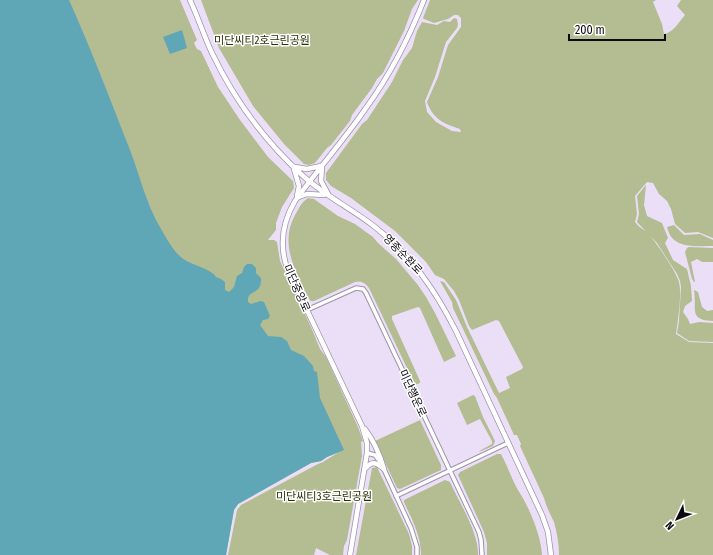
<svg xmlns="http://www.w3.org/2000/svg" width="713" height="555" font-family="'Fira Sans Condensed','Noto Sans KR',sans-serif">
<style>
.green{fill:#b4bc91}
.water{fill:#5fa6b7}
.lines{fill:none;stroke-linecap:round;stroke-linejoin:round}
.street-casing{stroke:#9e93aa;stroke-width:5.5}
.secondary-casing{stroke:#9e93aa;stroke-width:6}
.street{stroke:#fff;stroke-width:3.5}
.secondary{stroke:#fff;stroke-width:4.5}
.labels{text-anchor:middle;stroke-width:3;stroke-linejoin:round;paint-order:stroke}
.park-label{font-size:11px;fill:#2c3105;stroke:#fff}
.street-label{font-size:11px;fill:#0d0911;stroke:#fff}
</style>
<rect width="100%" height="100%" fill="#ebdff8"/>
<!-- green -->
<path class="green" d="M0 0H180L197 40 194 43 197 49 201 51 218 87 240 120 268 157 293 181 294 188 282 207 276 223V230L268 240H274L277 242 280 261 311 327 320 349 326 357 358 427 363 441 361 442 362 456 347 540 344 546 343 555H330L316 548 314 555H228L237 510 241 505 318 464 323 462 339 452 327 457 321 461 311 463 238 504 234 510 226 555H0Z
M201 0H418L412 9 404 31 383 73 377 79 372 88 352 115 350 121 331 145 327 148 315 163 309 165 304 164 284 144 253 106 219 48Z
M430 0H656L653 2 662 24 664 34C674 32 678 23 685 15L677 6 681 0H713V238L698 232 685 233 675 224 671 209 667 201 659 194 653 183 647 182 635 196 637 214 635 222C638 226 640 227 644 230 648 232 652 238 655 242 661 250 676 272 679 282 682 295 678 320 676 334L689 342 713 343V555H559C559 544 557 533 554 522 550 514 546 506 544 498L520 446 521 444 517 435H514L497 398 494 394 453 308 452 302 440 281 444 282 456 300 467 327 499 393 510 388 506 377 522 369 523 367 499 321 496 320 472 330 469 326 459 300 454 291 444 279 435 275 426 262 395 231 351 198 331 186 326 180V173L362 124 367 120 392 82 403 60 412 48 417 31 422 22 437 25 444 21 450 22 454 18 457 19 458 25 457 28 446 42 435 77 425 101 427 112 436 122 452 131 461 132 460 129C444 124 433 119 427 102L438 77 448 45 461 27V18L458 15H454L448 19 434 23 424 19 423 18Z
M646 185 644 205 647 216 662 223 668 238 665 243 673 260 687 269 691 286 692 301 685 306 683 312 688 319 690 324 699 322 713 323V342L689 341 677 333 679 321 681 287 680 281 677 274 657 243 637 222 639 214 637 196Z
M308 198 314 199 338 216 355 224 373 237 378 243 396 259 418 285 426 297 435 313 456 356 444 362 420 308 418 307 392 316V319L420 381V383L415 385 370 290C367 284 362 280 355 282L314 301H311L309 299C296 273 279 244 295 215 299 209 301 202 308 198Z
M674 225 684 235 700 234 713 240V246C701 246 682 248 673 239 670 236 668 231 667 227Z
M689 247 713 248V262H702L697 259 691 262 695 282H694L692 279 685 252 687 248Z
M694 290 698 292 702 307 707 311 713 310V321C688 320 697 309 694 290Z
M473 395 475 396 483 417 495 441 493 446 479 452 481 450 492 444V441L480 419 467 425 457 403Z
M420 420 441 465V470L400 489 397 488 375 441Z
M497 454H501L502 456C508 467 512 480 518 490 529 507 541 535 542 555H487V543L484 532 458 475 460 472Z
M377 467 409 534 412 546V555H356L372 468Z
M445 480 450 482C459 502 479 533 478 555H421C421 535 412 520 404 502V500Z"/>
<!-- water -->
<path class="water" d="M0 0H69C91 49 110 99 130 150 140 176 146 204 161 229 167 239 173 251 182 258 191 265 212 269 216 277L221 279 225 282V290L229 292 234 287 237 276 242 273 244 267 247 264H252L256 268V273L261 278C261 282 261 286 258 289 253 294 247 293 248 302L251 304 261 301 264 302 270 316 268 319 263 320 260 325 268 336 281 337 287 341 291 350 304 356 313 366 314 371 317 372 320 398 344 450 327 457 321 461 311 463 238 504 234 510 226 555H0Z
M182 30 187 48 170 54 163 37Z"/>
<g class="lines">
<!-- street casing -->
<g class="street-casing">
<path id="street" d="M307 310 356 288 363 289 366 293 479 532 481 540 482 555
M367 453 375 455 380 462
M383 467 411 528 417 547V555
M396 496 508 443"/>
</g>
<!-- secondary casing -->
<g class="secondary-casing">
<path id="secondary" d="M190 0C198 17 204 36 212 53 234 99 264 140 301 174 323 195 351 208 375 227 412 256 435 290 456 331L542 515 548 532 551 555
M295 167 307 169 321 166
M322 167 321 181 328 194
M294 169 299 186 297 196
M299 197 307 194 324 195
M365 429C374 441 380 455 384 469
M366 468C372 460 377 463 384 469
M350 555 367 453V443L362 426 287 268C279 244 282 223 295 201 318 169 344 140 366 108 390 75 409 38 424 0"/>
</g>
<!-- street -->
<use href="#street" class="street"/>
<!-- secondary -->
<use href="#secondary" class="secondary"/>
</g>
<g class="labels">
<!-- park labels -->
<g class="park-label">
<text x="262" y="44">미단씨티2호근린공원</text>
<text x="324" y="500">미단씨티3호근린공원</text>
</g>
<!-- street labels -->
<g class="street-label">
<text transform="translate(403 254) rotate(46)" y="4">영종순환로</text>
<text transform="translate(297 288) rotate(66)" y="4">미단중앙로</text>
<text transform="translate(413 393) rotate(65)" y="4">미단행운로</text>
</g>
</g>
<!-- north arrow -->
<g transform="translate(677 519) rotate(227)" stroke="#ffffff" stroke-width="3" paint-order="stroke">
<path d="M0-3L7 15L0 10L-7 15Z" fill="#0d0911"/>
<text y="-6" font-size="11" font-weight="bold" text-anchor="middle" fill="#0d0911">N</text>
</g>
<!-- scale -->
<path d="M569 34v6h96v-6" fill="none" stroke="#0d0911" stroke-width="2"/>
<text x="575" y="34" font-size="12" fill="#0d0911" stroke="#ffffff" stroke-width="3" paint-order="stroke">200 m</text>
</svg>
